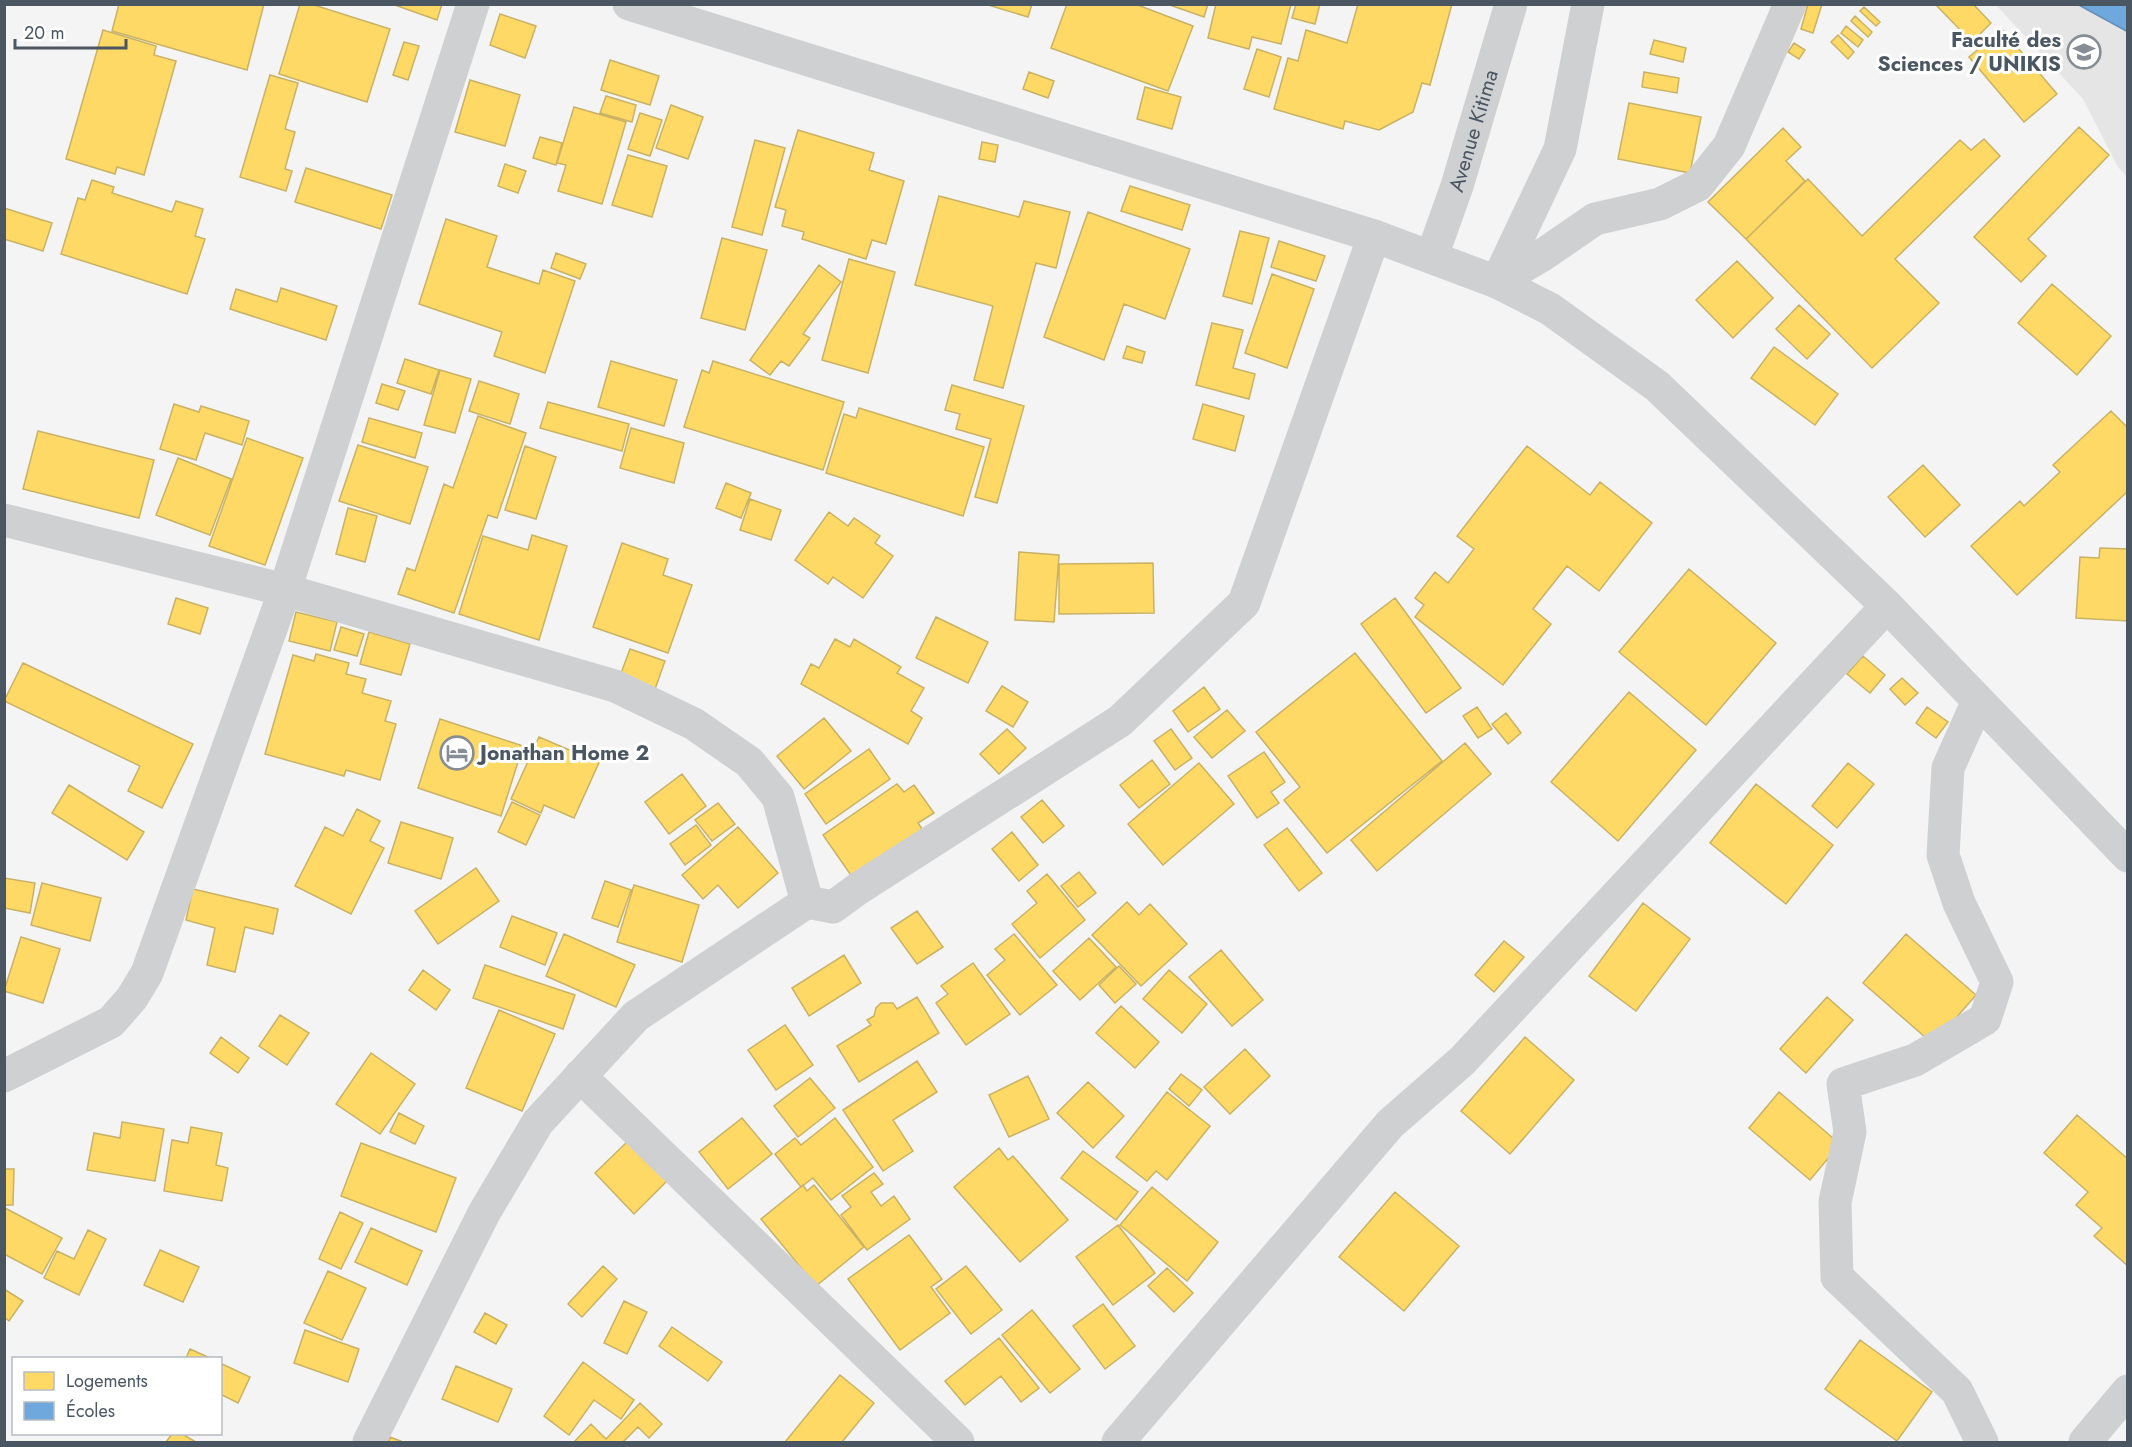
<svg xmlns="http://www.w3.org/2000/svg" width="2132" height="1447" font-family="Jost,sans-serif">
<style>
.education{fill:#e6e5e6}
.homes{fill:#ffd966;stroke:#c9b264;stroke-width:1.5}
.schools{fill:#6fa8dc;stroke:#648fb7;stroke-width:1.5}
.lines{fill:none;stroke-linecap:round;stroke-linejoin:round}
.minor{stroke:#ced0d2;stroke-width:33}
.tertiary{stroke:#ced0d2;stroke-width:33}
.labels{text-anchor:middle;stroke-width:6;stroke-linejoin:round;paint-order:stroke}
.poi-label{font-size:21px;font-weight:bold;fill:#4a5661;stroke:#fff;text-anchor:end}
.street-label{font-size:21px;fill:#4a5661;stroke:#fff}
</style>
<rect width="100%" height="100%" fill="#f4f4f4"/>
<!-- education -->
<path class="education" d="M1996 5H2127V177L2118 167 2083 99Z"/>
<!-- homes -->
<path class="homes" d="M119 4H264L247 70 112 31Z
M300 4H311L390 29 367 102 279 74Z
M392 4H442L437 20Z
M985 4H1032L1028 17Z
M1067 4H1135L1193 26 1168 91 1051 48Z
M1167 4H1208L1204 17Z
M1216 4H1291L1281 44 1252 37 1249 49 1208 38Z
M1296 4H1320L1315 24 1292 18Z
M1358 4H1452L1430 85 1422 83 1413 112 1379 130 1345 121 1343 129 1274 109 1288 58 1298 61 1306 30 1347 43Z
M1808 4H1822L1813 33 1801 29Z
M1935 4H1973L1991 23 1972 42Z
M1864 7 1880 22 1876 26 1860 11Z
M500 14 536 26 525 58 490 45Z
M1855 16 1872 32 1868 37 1851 21Z
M1846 26 1863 40 1858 47 1841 33Z
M2002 29 2057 94 2024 122 1969 57Z
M103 30 156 46 154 55 176 61 144 175 117 167 115 174 66 159Z
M1838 35 1854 52 1848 59 1831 42Z
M1654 40 1686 48 1683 62 1650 54Z
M404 42 419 46 408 80 393 75Z
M1794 43 1805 50 1799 59 1788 52Z
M1257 49 1281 57 1269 97 1244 89Z
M610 60 659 76 650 105 601 90Z
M1029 72 1054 81 1048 98 1023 89Z
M1644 72 1679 78 1677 93 1642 87Z
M270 75 298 83 285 129 295 132 285 169 292 171 286 191 240 177Z
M470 80 520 95 505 146 455 132Z
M1145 87 1181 97 1172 129 1137 119Z
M606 96 636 105 632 122 600 113Z
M1629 103 1701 117 1690 173 1618 159Z
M671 105 703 117 688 159 656 148Z
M574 107 626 122 602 204 558 191 566 165 557 163Z
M640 113 662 120 650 156 628 149Z
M2079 127 2109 155 2028 239 2046 256 2021 282 1974 237Z
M1783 128 1801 147 1786 161 1805 181 1746 239 1708 202Z
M798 130 874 153 869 170 904 181 886 244 872 240 866 259 802 239 804 232 782 226 786 210 775 207Z
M540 137 562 143 556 165 533 158Z
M1984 139 2000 156 1895 259 1939 303 1872 368 1746 239 1808 179 1862 236 1960 140 1971 150Z
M755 140 785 148 762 235 732 227Z
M982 142 998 145 995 162 979 159Z
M628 155 667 166 652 217 612 205Z
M505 164 526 171 518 193 498 186Z
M306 168 392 195 381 229 295 202Z
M92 180 114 187 112 193 172 212 176 201 203 209 195 236 205 239 187 294 61 254 78 198 85 200Z
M1130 186 1190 205 1182 230 1121 211Z
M939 196 1019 217 1024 201 1070 212 1056 268 1036 263 1003 388 974 380 993 306 915 285Z
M4 208 52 223 43 251 4 239Z
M1088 212 1190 249 1165 319 1124 304 1104 360 1044 337Z
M446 219 497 236 487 267 539 284 543 270 575 281 545 373 494 356 502 332 419 304Z
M1240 231 1269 238 1252 304 1223 296Z
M722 238 767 250 745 330 701 318Z
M1279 241 1325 256 1316 281 1271 267Z
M556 253 586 264 580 279 551 268Z
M849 259 895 272 868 373 822 360Z
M1737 261 1773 298 1733 338 1696 300Z
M819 265 841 282 803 334 810 338 789 366 781 361 770 375 750 360Z
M1272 274 1314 289 1287 368 1245 353Z
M2052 284 2111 336 2077 375 2018 323Z
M281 288 337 306 326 340 230 309 236 289 277 302Z
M1799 305 1830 334 1807 359 1776 329Z
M1212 323 1243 330 1233 368 1255 374 1249 399 1196 385Z
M1127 346 1145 352 1142 363 1123 358Z
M1774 347 1838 394 1815 425 1751 378Z
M405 359 439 370 431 394 397 383Z
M611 361 677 380 664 426 598 407Z
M713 361 844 402 823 470 684 427 702 370 709 373Z
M440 370 471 379 455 433 424 425Z
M479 381 519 394 510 424 469 411Z
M382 384 405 391 398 410 376 403Z
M952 385 1024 406 997 503 975 497 991 439 956 429 960 414 945 410Z
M548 402 629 424 622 451 540 428Z
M174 404 199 412 201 406 249 421 242 445 205 433 196 460 160 449Z
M1203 404 1244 416 1235 451 1193 439Z
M859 408 984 447 963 516 826 473 844 414 856 418Z
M2111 411 2128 428V491L2017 595 1971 546 2020 501 2024 506 2060 472 2053 465Z
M478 416 526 433 497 518 488 515 454 613 398 594 407 568 415 571 444 484 453 488Z
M369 418 422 433 415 458 362 442Z
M631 428 684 443 674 483 620 468Z
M38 431 154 460 139 518 23 489Z
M247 438 303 458 265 565 209 546Z
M358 445 428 467 410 524 339 501Z
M525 446 556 457 536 519 505 510Z
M1527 446 1590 495 1600 482 1652 523 1599 591 1567 566 1533 609 1551 624 1503 685 1415 617 1424 605 1415 598 1435 572 1448 583 1474 549 1457 536Z
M178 458 231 479 210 535 156 515Z
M1923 465 1960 505 1925 537 1888 497Z
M726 483 751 493 741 518 716 508Z
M750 499 781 510 771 540 740 530Z
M348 508 377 516 365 562 336 554Z
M829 512 848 526 854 518 880 536 875 543 893 556 863 598 833 577 828 584 795 560Z
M532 535 567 546 539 640 459 614 483 536 528 550Z
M622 543 668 559 663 575 692 585 668 653 593 627Z
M2100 548 2128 549V621L2076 618 2080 557 2099 558Z
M1019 552 1059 555 1054 622 1015 620Z
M1153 563 1154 613 1059 614V564Z
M1689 569 1776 643 1706 725 1619 652Z
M176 598 208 608 200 634 168 624Z
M1395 598 1461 688 1426 713 1361 624Z
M296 612 337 622 330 651 289 641Z
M936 617 988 642 968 683 916 658Z
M341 627 364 634 357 656 334 650Z
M369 632 410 644 401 675 360 664Z
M835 639 850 647 854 639 901 667 897 673 924 688 911 711 922 718 908 744 801 684 811 664 819 668Z
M630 649 665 661 655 689 620 676Z
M1355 653 1442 761 1327 853 1284 800 1300 787 1256 732Z
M316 654 349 663 346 674 366 679 362 693 391 701 385 721 396 724 380 780 346 770 344 776 265 754 293 655 314 661Z
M1863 656 1885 675 1870 693 1847 674Z
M23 663 193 744 162 808 128 791 140 766 4 701Z
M1902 678 1918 693 1905 705 1890 689Z
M1002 686 1028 702 1013 727 986 711Z
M1204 687 1220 709 1188 732 1173 711Z
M1629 692 1696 750 1618 841 1551 782Z
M1477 707 1492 729 1478 738 1463 716Z
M1927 707 1948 722 1936 738 1916 723Z
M1227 710 1245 731 1212 758 1194 737Z
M1506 713 1521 733 1508 744 1492 724Z
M824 718 851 751 804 789 777 756Z
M440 719 523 746 501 816 418 788Z
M1007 729 1026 748 999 774 980 754Z
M1171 729 1192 758 1175 770 1154 741Z
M539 737 574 752 577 746 602 756 574 818 544 805 541 813 511 799Z
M1465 743 1491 774 1377 871 1351 840Z
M869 749 890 779 826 824 805 794Z
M1264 752 1285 782 1271 792 1279 803 1257 818 1228 776Z
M1152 760 1170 784 1139 808 1120 785Z
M1199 763 1234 804 1163 865 1128 824Z
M1848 763 1874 784 1837 828 1812 806Z
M682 774 706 806 669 834 645 802Z
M897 784 904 792 914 785 934 813 918 823 927 836 857 884 823 835Z
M1756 784 1833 845 1786 904 1710 843Z
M69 785 144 832 127 860 52 813Z
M1042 800 1064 826 1043 843 1021 817Z
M512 802 540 815 526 845 498 832Z
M718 803 735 824 712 841 695 820Z
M357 809 380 821 370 841 384 848 351 914 295 886 325 827 343 836Z
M401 822 453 838 441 879 388 863Z
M696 825 711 845 685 865 670 844Z
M738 827 778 873 738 908 718 885 703 899 682 875Z
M1287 828 1322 873 1299 891 1264 845Z
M1012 832 1038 865 1019 881 992 849Z
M476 868 499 901 438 944 415 911Z
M1079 872 1096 893 1078 907 1061 886Z
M1047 874 1085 920 1040 958 1012 924 1037 903 1027 891Z
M4 878 35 883 30 913 4 908Z
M605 881 631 890 618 927 592 918Z
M42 883 101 898 90 941 31 925Z
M634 885 699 905 682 962 617 942Z
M193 889 278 909 273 934 245 927 235 972 207 965 215 928 186 920Z
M1127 902 1139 915 1150 904 1187 944 1141 986 1092 935Z
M1643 903 1690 939 1636 1011 1589 976Z
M917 911 943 947 917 964 891 928Z
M512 916 557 933 545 965 500 947Z
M564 934 635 965 616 1007 546 976Z
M1014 934 1057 985 1020 1015 987 975 1005 960 995 949Z
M1906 934 1976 995 1933 1044 1863 983Z
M21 937 60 949 43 1003 4 991Z
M1089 938 1116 967 1080 1000 1053 971Z
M1504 941 1524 957 1494 992 1475 975Z
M1221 950 1263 1000 1232 1026 1189 977Z
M844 955 861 983 809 1016 792 988Z
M973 963 1010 1014 966 1045 936 1003 948 994 941 986Z
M485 965 575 995 563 1029 473 998Z
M1119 966 1136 984 1115 1003 1099 985Z
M423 970 450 990 436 1010 409 990Z
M1169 970 1207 1004 1182 1033 1143 999Z
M917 997 939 1033 859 1082 837 1046 871 1025 867 1020 874 1016 876 1008 881 1003H893L897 1009Z
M1827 997 1853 1020 1806 1073 1780 1049Z
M1121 1006 1159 1042 1135 1068 1096 1033Z
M499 1010 555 1034 522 1111 466 1088Z
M280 1015 309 1033 287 1065 259 1046Z
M785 1025 813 1065 776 1090 748 1050Z
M221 1037 249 1058 238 1073 210 1053Z
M1525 1037 1574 1080 1510 1154 1461 1111Z
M1245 1049 1270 1076 1230 1114 1204 1087Z
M371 1053 415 1084 380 1134 336 1104Z
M917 1061 937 1092 893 1120 913 1151 883 1171 843 1110Z
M1181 1074 1202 1090 1189 1106 1169 1089Z
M1028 1076 1049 1119 1009 1137 989 1095Z
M810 1078 835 1108 798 1137 774 1106Z
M1088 1082 1124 1116 1093 1148 1057 1113Z
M1167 1092 1210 1126 1167 1180 1156 1171 1147 1181 1116 1157Z
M1779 1092 1840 1144 1810 1180 1749 1128Z
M399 1113 424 1126 415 1144 390 1132Z
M2077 1115 2128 1159V1266L2094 1236 2102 1228 2076 1205 2088 1192 2044 1153Z
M742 1118 772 1154 728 1189 699 1152Z
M835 1118 873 1167 831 1200 813 1178 801 1187 775 1154 795 1138 801 1145Z
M122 1122 164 1129 155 1181 87 1170 94 1133 120 1138Z
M191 1127 222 1133 216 1165 228 1168 222 1201 164 1191 172 1140 188 1143Z
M628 1141 667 1181 634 1214 595 1173Z
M361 1143 456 1178 436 1232 341 1196Z
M999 1148 1008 1160 1013 1156 1068 1220 1020 1262 954 1187Z
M1083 1151 1138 1192 1116 1220 1061 1178Z
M4 1169H14L13 1205H4Z
M874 1173 883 1184 871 1192 881 1206 894 1196 910 1219 867 1250 841 1215 851 1207 842 1196Z
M803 1185 807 1191 814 1185 864 1247 816 1286 761 1219Z
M1152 1187 1218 1242 1187 1281 1120 1225Z
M1395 1192 1459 1246 1404 1311 1339 1257Z
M5 1208 62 1238 42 1274 4 1254Z
M340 1212 363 1223 341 1269 319 1259Z
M1118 1225 1155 1273 1113 1305 1076 1257Z
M371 1228 422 1251 407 1285 355 1262Z
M88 1230 106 1239 79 1295 44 1278 57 1251 74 1259Z
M909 1235 942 1279 931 1287 950 1313 900 1350 848 1279Z
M160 1250 199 1267 183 1302 144 1285Z
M603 1266 617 1279 582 1317 568 1304Z
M966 1266 1002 1310 971 1334 936 1289Z
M1167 1268 1193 1293 1174 1312 1148 1286Z
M328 1271 366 1288 342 1340 304 1323Z
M4 1289 23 1301 9 1321 4 1317Z
M624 1301 647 1312 627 1354 604 1343Z
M1103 1304 1135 1346 1105 1369 1073 1326Z
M1032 1310 1080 1369 1050 1393 1002 1335Z
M485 1313 507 1325 496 1344 474 1332Z
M672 1327 722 1362 708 1381 659 1346Z
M305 1330 359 1349 348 1382 294 1363Z
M999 1338 1039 1388 1021 1402 1001 1376 965 1405 945 1381Z
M1860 1340 1932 1392 1897 1441 1825 1389Z
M190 1349 210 1358H186Z
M583 1362 634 1400 621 1419 594 1400 569 1435 544 1416Z
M220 1363 250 1377 238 1403 220 1394Z
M456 1366 512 1389 498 1422 442 1399Z
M840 1375 874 1403 842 1442H785Z
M640 1403 662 1424 649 1438 638 1427 623 1442H574L591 1424 606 1439Z
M172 1434H182L196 1442H166Z
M390 1437 403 1442H388Z"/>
<!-- schools -->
<path class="schools" d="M2077 4H2128V32Z"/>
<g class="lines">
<!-- minor -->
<g class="minor">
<path id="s1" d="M1432 256 1457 186 1511 4"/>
<path d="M1497 282 1544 254 1595 219 1660 204 1698 185 1729 146 1790 4"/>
<path d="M1497 282 1560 149 1588 4"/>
<path d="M4 520 285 590 615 686 694 724 749 762 778 797 807 902"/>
<path d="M1978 701 1948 768 1943 855 1959 903 1997 982 1985 1019 1915 1060 1843 1084 1850 1132 1835 1202 1837 1277 1957 1391 1982 1442"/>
<path d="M4 1076 111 1022 132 998 147 973 285 590 473 4"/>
<path d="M580 1076 958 1442"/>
<path d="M369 1442 484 1213 538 1122 636 1016 807 902 833 907 859 888 1120 721 1244 603 1374 236"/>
<path d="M1118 1442 1390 1124 1462 1061 1887 606"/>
<path d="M2085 1442 2128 1391"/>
</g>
<!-- tertiary -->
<path class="tertiary" d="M629 4 1374 236 1497 282 1550 309 1657 386 1887 606 2128 856"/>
</g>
<!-- icons -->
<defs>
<g id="university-ring" transform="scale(1.725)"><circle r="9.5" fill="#fff" stroke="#868d94" stroke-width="1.5"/><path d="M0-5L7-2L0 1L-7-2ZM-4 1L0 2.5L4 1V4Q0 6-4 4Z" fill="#868d94"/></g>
<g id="hotel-ring" transform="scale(1.725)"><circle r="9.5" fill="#fff" stroke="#868d94" stroke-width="1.5"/><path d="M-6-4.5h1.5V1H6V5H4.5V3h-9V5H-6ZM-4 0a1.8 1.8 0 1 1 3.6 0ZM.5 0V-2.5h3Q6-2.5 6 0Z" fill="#868d94"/></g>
</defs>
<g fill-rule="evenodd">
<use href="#university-ring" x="2084" y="52"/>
<use href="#hotel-ring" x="457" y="753"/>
</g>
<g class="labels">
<!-- poi labels -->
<g class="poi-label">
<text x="2061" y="47">Faculté des<tspan x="2061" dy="24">Sciences / UNIKIS</tspan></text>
<text x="480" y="760" text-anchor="start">Jonathan Home 2</text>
</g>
<!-- street labels -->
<g class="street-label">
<text dy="7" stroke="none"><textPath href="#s1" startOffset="132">Avenue Kitima</textPath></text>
</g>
</g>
<!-- border -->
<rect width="2132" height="1447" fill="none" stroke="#4a5661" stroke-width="12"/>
<!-- legend -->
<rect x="12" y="1357" width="210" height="78" fill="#ffffff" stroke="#b7bbc0" stroke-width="1.5"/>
<rect x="24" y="1372" width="30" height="18" fill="#ffd966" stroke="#b7bbc0" stroke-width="1.5"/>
<text x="66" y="1387" font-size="18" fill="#4a5661">Logements</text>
<rect x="24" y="1402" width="30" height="18" fill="#6fa8dc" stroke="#b7bbc0" stroke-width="1.5"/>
<text x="66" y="1417" font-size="18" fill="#4a5661">Écoles</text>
<!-- scale -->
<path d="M15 39v9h111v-9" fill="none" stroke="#4a5661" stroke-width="3"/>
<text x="24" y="39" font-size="18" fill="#4a5661" stroke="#ffffff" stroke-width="4.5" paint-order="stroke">20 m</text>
</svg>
